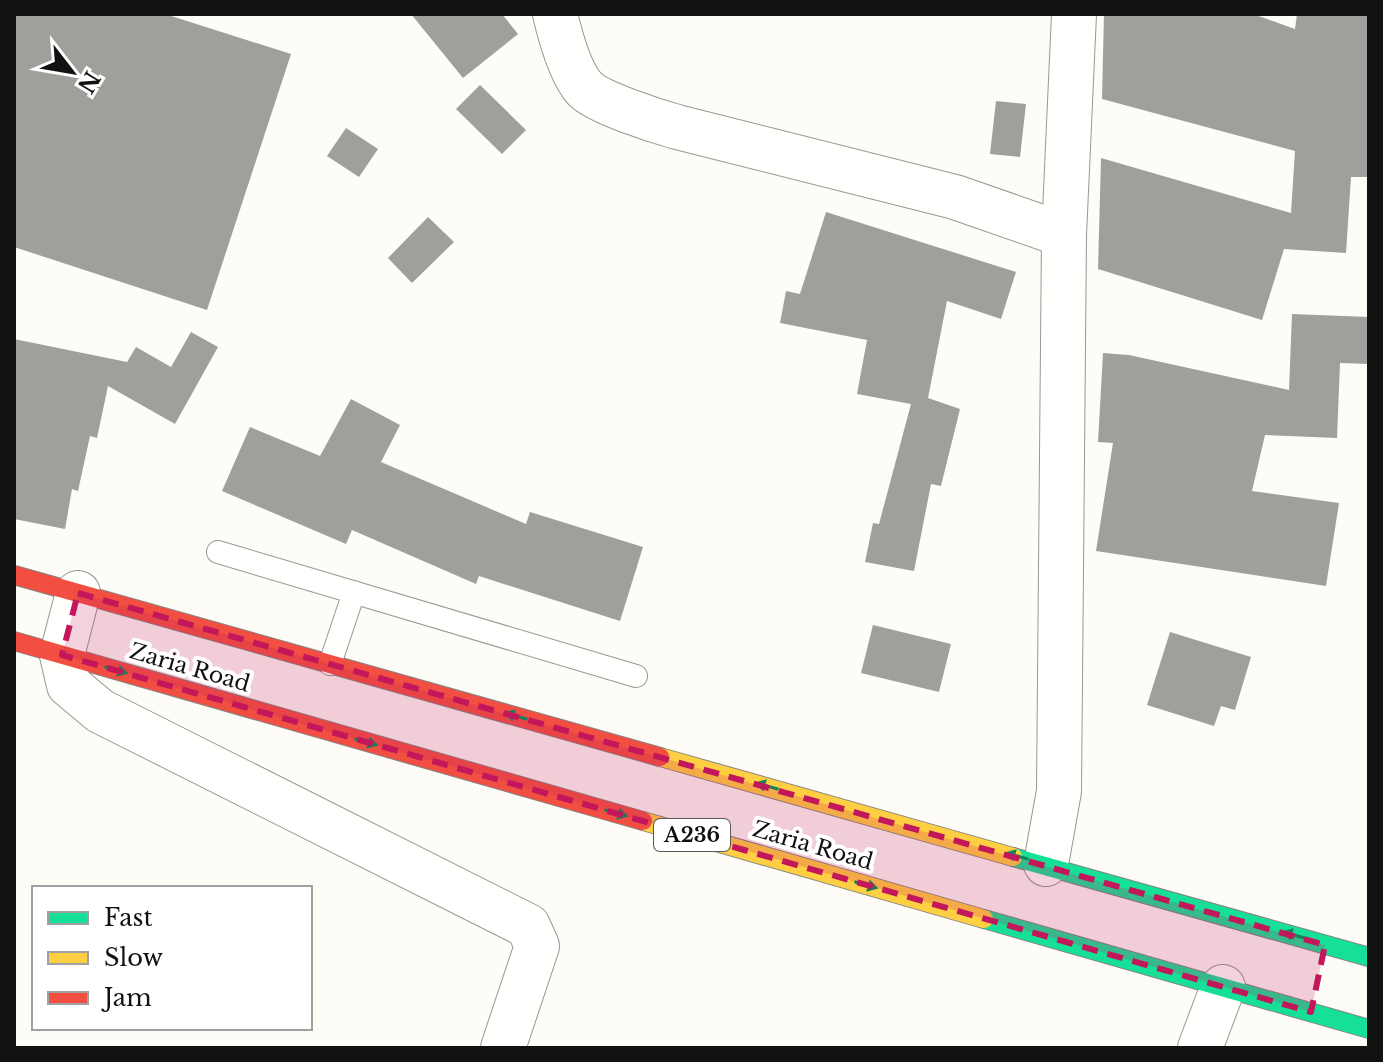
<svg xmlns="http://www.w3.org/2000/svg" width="1383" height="1062" font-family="'Libre Baskerville',serif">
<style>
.building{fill:#a19f9c}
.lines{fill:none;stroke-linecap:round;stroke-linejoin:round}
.lane-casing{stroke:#979795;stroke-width:24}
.street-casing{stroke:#979795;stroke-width:46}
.fast-casing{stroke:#858482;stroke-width:20}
.slow-casing{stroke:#858482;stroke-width:20}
.jam-casing{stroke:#858482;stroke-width:20}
.lane{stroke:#fffffe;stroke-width:22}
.street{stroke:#fffffe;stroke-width:44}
.fast{stroke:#16e098;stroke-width:18}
.slow{stroke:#ffcf43;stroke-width:18}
.jam{stroke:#f24e42;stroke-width:18}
.oneway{fill:#14835b}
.marked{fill:#c2185b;fill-opacity:0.2;stroke:#c2185b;stroke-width:6;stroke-dasharray:16 10;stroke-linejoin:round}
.labels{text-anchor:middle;stroke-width:8;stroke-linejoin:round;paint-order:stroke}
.shield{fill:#fff;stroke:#585858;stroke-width:2}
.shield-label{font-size:20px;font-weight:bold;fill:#111}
.street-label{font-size:22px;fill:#111;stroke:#fff}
</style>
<rect width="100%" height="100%" fill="#fdfcf7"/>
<!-- building -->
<path class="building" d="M14 14H165L291 54 207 310 14 247Z
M411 14H502L518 34 463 78Z
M1104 14H1253L1295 29 1297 14H1369V177H1351L1346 253 1284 249 1262 320 1098 269 1101 158 1291 213 1295 151 1102 99Z
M480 85 526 130 502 154 456 109Z
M996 101 1026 104 1020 157 990 154Z
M346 128 378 149 359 177 327 156Z
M826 212 1016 272 1001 319 947 301 928 398 960 409 941 486 931 484 914 571 865 562 873 523 879 524 911 404 857 394 867 340 780 323 786 291 800 294Z
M428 217 454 242 412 283 388 258Z
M1292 314 1369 317V364L1340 363 1337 438 1265 435 1252 491 1339 503 1326 586 1096 551 1113 443 1098 442 1103 353 1129 355 1289 390Z
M191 332 218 347 175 424 108 386 97 438 90 436 78 491 72 489 65 529 14 519V339L127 362 136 347 171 367Z
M351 399 400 425 381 462 526 524 530 512 643 547 620 621 479 576 476 584 352 530 346 544 222 491 250 427 320 456Z
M873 625 951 644 939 692 861 673Z
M1170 632 1251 657 1235 710 1221 706 1214 726 1147 705Z"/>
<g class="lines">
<!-- lane casing -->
<g class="lane-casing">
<path id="lane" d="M218 552 636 676
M330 664 354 592"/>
</g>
<!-- street casing -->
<g class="street-casing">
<path id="street" d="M555 14C560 35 570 73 585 89 599 103 656 121 677 127L955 197 1064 235
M78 593 62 655 69 685 100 711 528 926 537 946 503 1048
M1046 864 1059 791 1064 235 1074 14
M1200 1048 1223 987"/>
</g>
<!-- fast casing -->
<g class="fast-casing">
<path id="fast" d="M1013 857 1369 957
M984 919 1369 1029"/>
</g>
<!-- slow casing -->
<g class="slow-casing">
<path id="slow" d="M660 757 1013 857
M643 821 984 919"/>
</g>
<!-- jam casing -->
<g class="jam-casing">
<path id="jam" d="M14 575 660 757
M14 641 643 821"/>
</g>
<!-- lane -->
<use href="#lane" class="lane"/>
<!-- street -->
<use href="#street" class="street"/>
<!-- fast -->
<use href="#fast" class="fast"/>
<!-- slow -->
<use href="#slow" class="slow"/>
<!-- jam -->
<use href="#jam" class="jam"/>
</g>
<!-- one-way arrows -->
<defs><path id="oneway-solid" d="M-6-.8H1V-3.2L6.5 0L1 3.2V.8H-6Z" transform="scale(2)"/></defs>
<g class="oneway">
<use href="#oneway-solid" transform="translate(116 670) rotate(16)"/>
<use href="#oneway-solid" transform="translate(516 716) rotate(-164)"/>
<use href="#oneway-solid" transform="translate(366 742) rotate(16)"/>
<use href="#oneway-solid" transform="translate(767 786) rotate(-164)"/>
<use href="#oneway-solid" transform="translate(616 813) rotate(16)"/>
<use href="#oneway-solid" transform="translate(1017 856) rotate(-164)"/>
<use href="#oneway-solid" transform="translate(866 885) rotate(16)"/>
<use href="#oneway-solid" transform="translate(1294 935) rotate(-164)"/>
</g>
<!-- marked area -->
<path class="marked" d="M78 593 1325 945 1311 1012 62 655Z"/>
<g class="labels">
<!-- shield labels -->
<rect class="shield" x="654" y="819" width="76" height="32" rx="6"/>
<g class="shield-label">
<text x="692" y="842">A236</text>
</g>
<!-- street labels -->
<g class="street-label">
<text transform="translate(190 667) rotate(16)" y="8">Zaria Road</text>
<text transform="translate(813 845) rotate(16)" y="8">Zaria Road</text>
</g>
</g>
<!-- border -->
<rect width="1383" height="1062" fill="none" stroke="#111111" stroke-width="32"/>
<!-- legend -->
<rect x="32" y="886" width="280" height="144" fill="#ffffff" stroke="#a0a0a0" stroke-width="2"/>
<rect x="48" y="912" width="40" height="12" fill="#16e098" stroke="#a0a0a0" stroke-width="2"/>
<text x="104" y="926" font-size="24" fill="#111111">Fast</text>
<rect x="48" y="952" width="40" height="12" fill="#ffcf43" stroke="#a0a0a0" stroke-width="2"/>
<text x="104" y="966" font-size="24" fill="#111111">Slow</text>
<rect x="48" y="992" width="40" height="12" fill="#f24e42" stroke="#a0a0a0" stroke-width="2"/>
<text x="104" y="1006" font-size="24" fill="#111111">Jam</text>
<!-- north arrow -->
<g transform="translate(72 72) rotate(121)" stroke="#ffffff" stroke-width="6" paint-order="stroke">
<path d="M0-6L14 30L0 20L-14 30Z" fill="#111111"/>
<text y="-12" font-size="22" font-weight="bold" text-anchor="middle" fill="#111111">N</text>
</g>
</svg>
